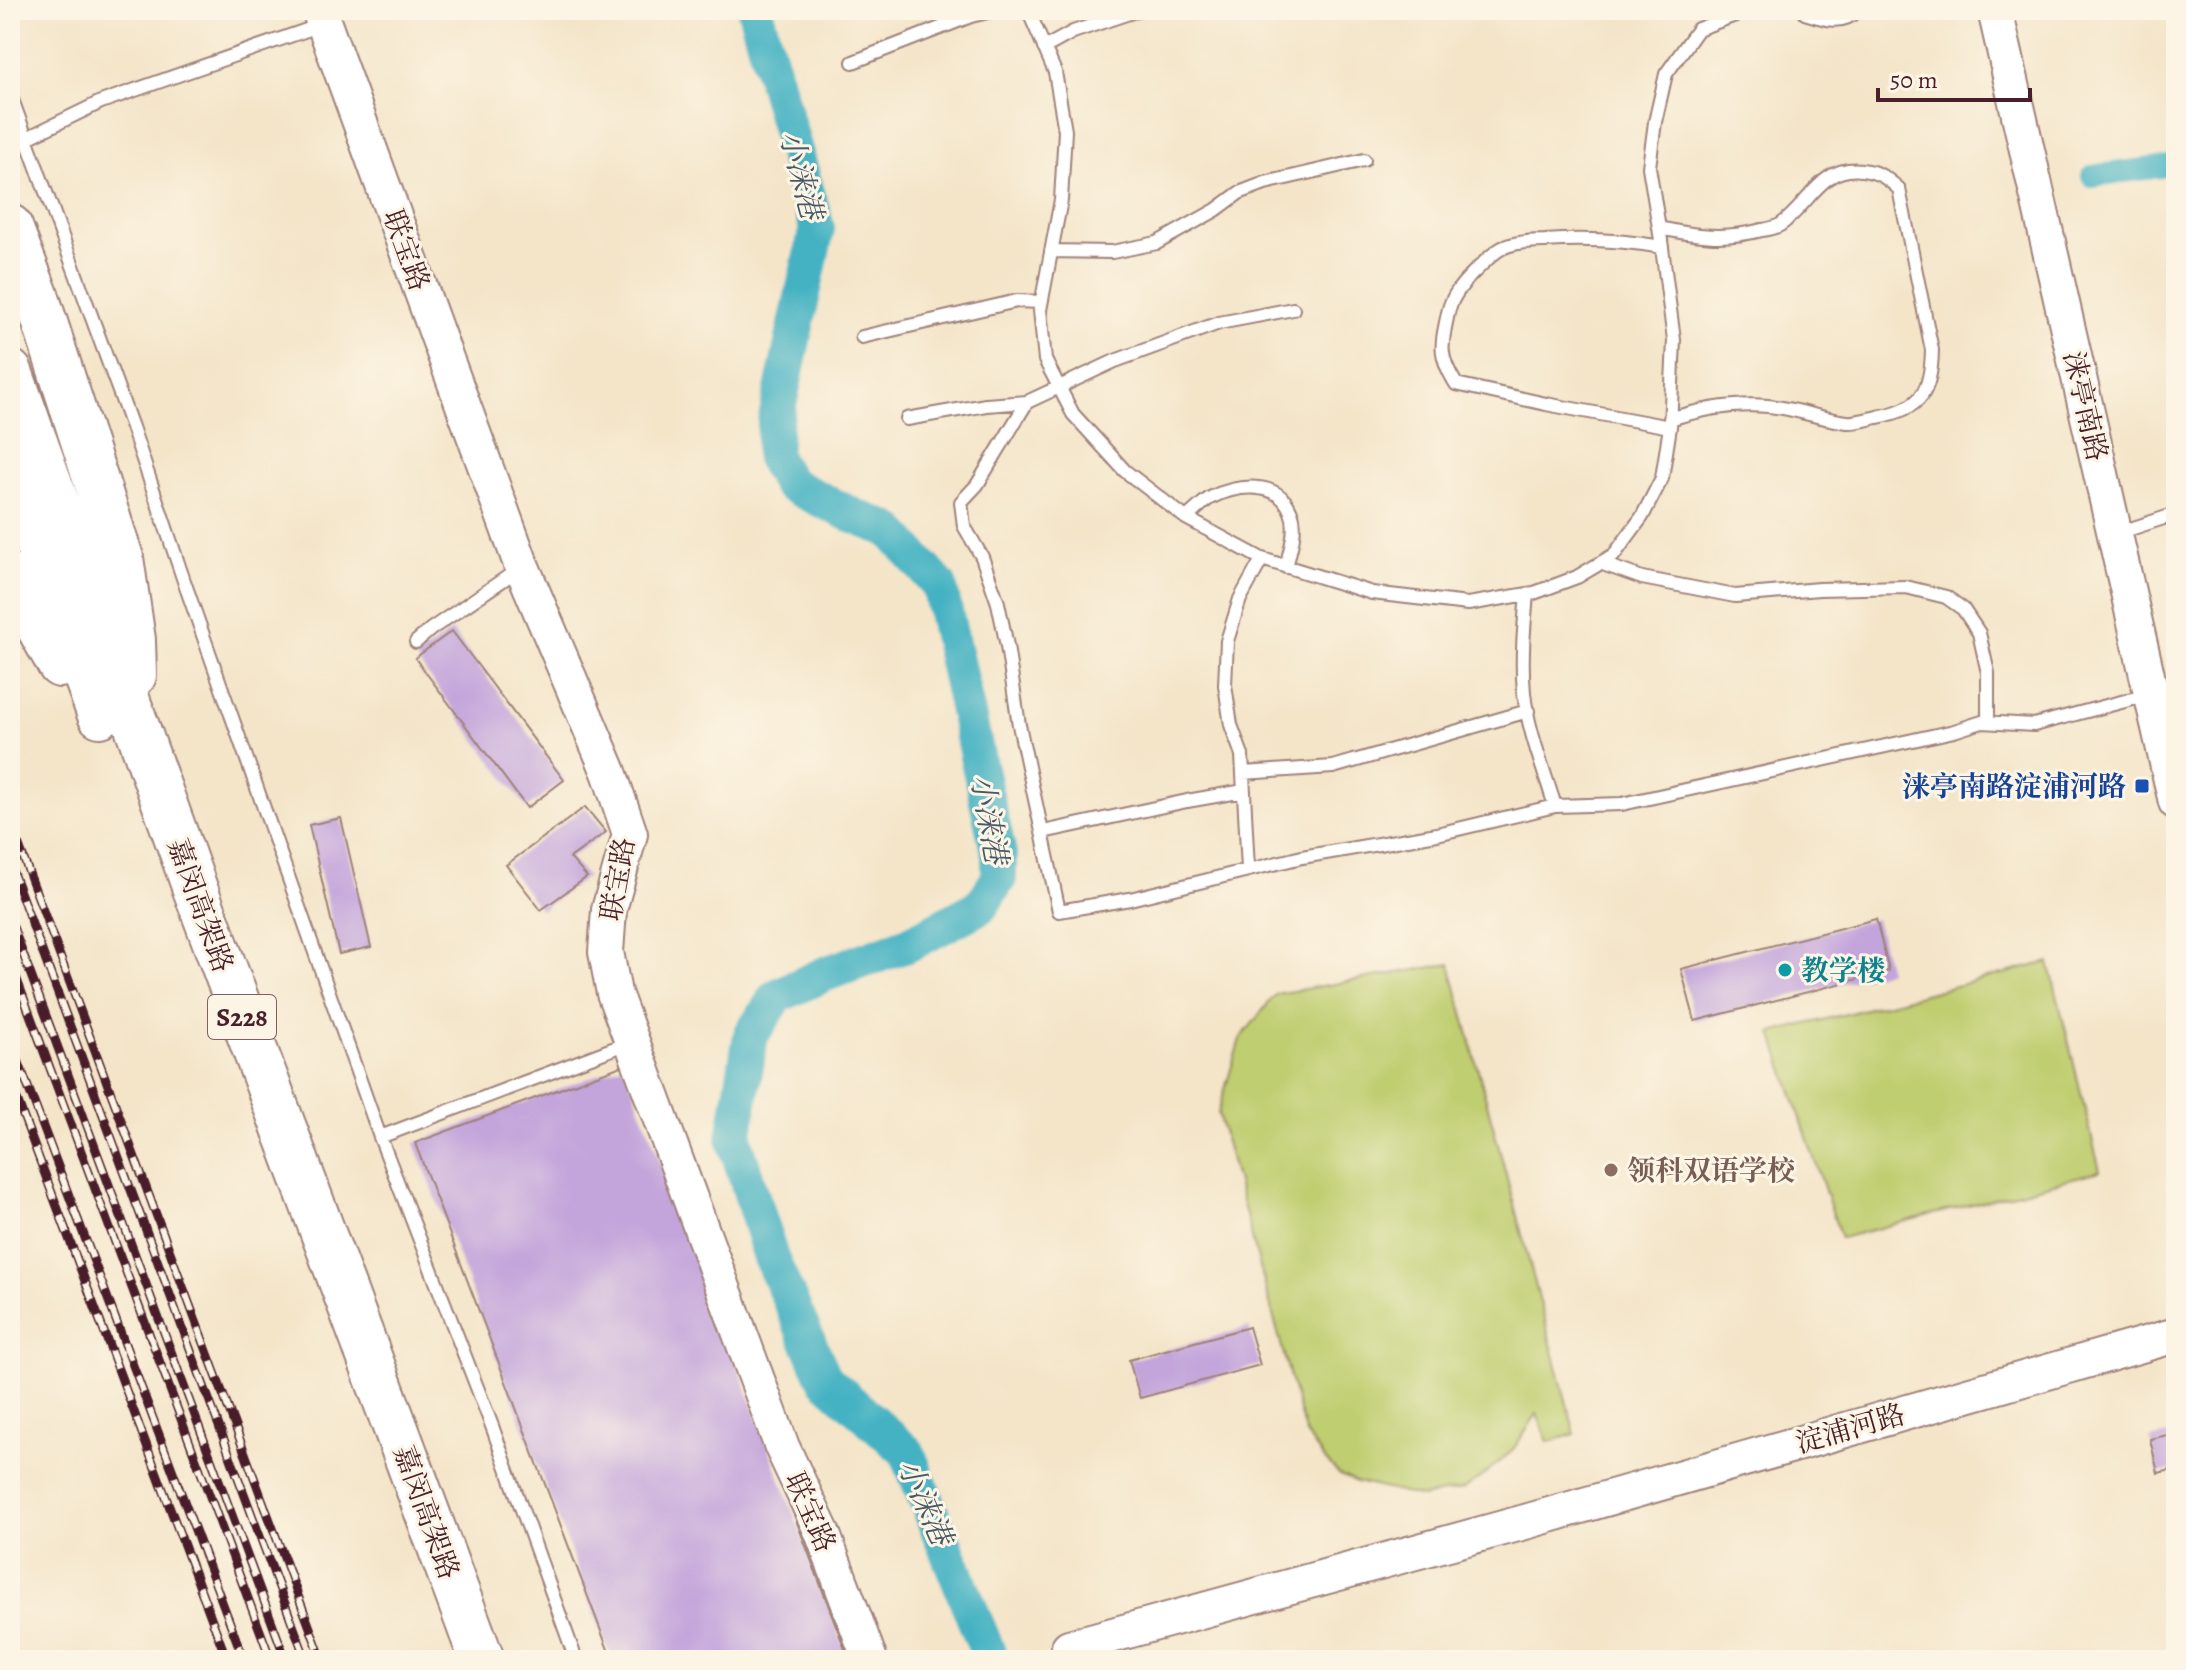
<svg xmlns="http://www.w3.org/2000/svg" width="2186" height="1670" font-family="Alegreya,'Noto Serif SC',serif">
<style>
.green{fill:#bfce70;stroke:#84764e;stroke-width:2}
.lines{fill:none;stroke-linecap:round;stroke-linejoin:round}
.canal{stroke:#45b2c3;stroke-width:22}
.river{stroke:#45b2c3;stroke-width:36}
.building{fill:#c3a4db}
.lane-casing{stroke:#9f827a;stroke-width:16}
.secondary-casing{stroke:#9f827a;stroke-width:38}
.highway-casing{stroke:#9f827a;stroke-width:48}
.lane{stroke:#fff;stroke-width:12}
.secondary{stroke:#fff;stroke-width:34}
.highway{stroke:#fff;stroke-width:44}
.rail-casing{stroke:#4a1f2b;stroke-width:9}
.rail{stroke:#fcf5e5;stroke-width:6;stroke-dasharray:18;stroke-linecap:butt}
.transit-dot{fill:#1a4fb4;stroke:#fcf5e5;stroke-width:3}
.culture-dot{fill:#0f9aa8;stroke:#fcf5e5;stroke-width:3}
.education-dot{fill:#8d6e63;stroke:#fcf5e5;stroke-width:3}
.labels{text-anchor:middle;stroke-width:6;stroke-linejoin:round;paint-order:stroke}
.shield{fill:#fcf5e5;stroke:#7f5f63;stroke-width:2}
.shield-label{font-size:26px;font-weight:bold;fill:#4a1f2b}
.street-label{font-size:28px;fill:#4a1f2b;stroke:#fcf5e5}
.transit-label{font-size:28px;font-weight:bold;fill:#164399;stroke:#fcf5e5;text-anchor:end}
.culture-label{font-size:28px;font-weight:bold;fill:#0d838f;stroke:#fcf5e5;text-anchor:start}
.education-label{font-size:28px;font-weight:bold;fill:#785e54;stroke:#fcf5e5;text-anchor:start}
.water-label{font-size:30px;font-style:italic;fill:#485a68;stroke:#fcf5e5}
</style>
<rect width="100%" height="100%" fill="#fcf5e5"/>
<filter id="ink" filterUnits="userSpaceOnUse"><feTurbulence type="fractalNoise" baseFrequency=".0125" numOctaves="2"/><feDisplacementMap in="SourceGraphic" scale="16" xChannelSelector="R" yChannelSelector="G"/><feConvolveMatrix kernelMatrix="1 2 1 2 8 2 1 2 1" color-interpolation-filters="sRGB"/></filter>
<filter id="wash" filterUnits="userSpaceOnUse"><feTurbulence type="fractalNoise" baseFrequency=".006" numOctaves="4" result="noise"/><feDisplacementMap in="SourceGraphic" scale="32" xChannelSelector="R" yChannelSelector="G"/><feGaussianBlur stdDeviation="1.8" result="paint"/><feColorMatrix in="noise" values="0 0 0 0 0 0 0 0 0 0 0 0 0 0 0 0 0 1.4 0 .05"/><feComposite in="paint" operator="in"/></filter>
<g filter="url(#wash)">
<rect width="100%" height="100%" fill="#f4e5c9"/>
<!-- green -->
<path class="green" d="M2049 962 2100 1171 1841 1238 1772 1033Z
M1450 964 1575 1434 1548 1442 1537 1414 1512 1451 1476 1481 1464 1489 1422 1497 1356 1482 1340 1475 1325 1460 1305 1432 1218 1113 1240 1039 1276 994Z"/>
<g class="lines">
<!-- canal -->
<path class="canal" d="M2092 176 2176 165"/>
<!-- river -->
<path class="river" d="M755 10 817 228 775 423 773 457 789 484 854 516 890 530 939 585 999 854V878L981 906 909 944 825 974 777 996 751 1035 734 1138 771 1258 825 1379 907 1452 991 1660"/>
</g>
<g id="blocks">
<!-- building -->
<path class="building" d="M452 631 564 780 527 808 415 658Z
M585 807 606 832 570 858 587 877 541 910 506 865Z
M341 818 371 947 339 954 309 825Z
M1876 919 1889 971 1695 1021 1681 969Z
M624 1065 849 1660H612L415 1143Z
M1249 1327 1260 1365 1140 1398 1129 1360Z
M2176 1433V1469L2158 1473 2150 1439Z"/>
</g>
</g>
<g filter="url(#ink)">
<use href="#blocks" fill-opacity="0" stroke="#9f827a" stroke-width="2"/>
<g class="lines">
<!-- lane casing -->
<g class="lane-casing">
<path id="lane" d="M1028 10 1055 72 1065 131 1061 200 1040 310 1045 360 1073 414 1125 471 1186 518 1262 559 1372 593 1468 604 1534 593 1577 577 1614 555 1642 517 1662 478 1670 427 1674 340 1661 240 1649 167 1655 122 1666 74 1698 29 1749 10
M1803 10 1805 13C1824 19 1842 26 1858 10
M1044 48 1073 32 1138 10
M853 62 971 16 996 10
M10 94 132 427 185 584 380 1137 492 1426 576 1660
M27 138 101 102 321 25
M1659 228C1697 236 1724 240 1762 230 1768 229 1775 228 1780 225 1809 206 1820 165 1862 170 1879 172 1887 178 1899 189L1932 350C1931 392 1922 409 1877 417 1868 419 1856 423 1847 422 1820 419 1794 408 1768 406 1734 403 1702 409 1670 419
M1662 247C1622 240 1585 238 1545 241 1532 241 1514 242 1502 248 1491 254 1483 264 1474 272 1462 284 1451 297 1448 313 1441 346 1438 355 1456 384L1546 404 1670 427
M1051 251 1112 252 1157 243 1216 210 1239 193 1265 183 1364 160
M862 337 1017 301 1041 302
M1027 402 977 485 961 502 964 526 982 557 998 603 1007 646 1019 725 1059 911 1130 899 1302 857 1437 834 1555 806 1622 804 1954 731 1982 722 2034 725 2148 695
M907 419 986 405 1027 402 1115 361 1219 323 1293 309
M1186 518C1194 512 1202 503 1210 498 1236 485 1279 479 1291 512 1298 528 1290 550 1286 567
M2118 533 2176 514
M1600 563 1642 578 1735 596 1819 589 1906 587 1946 597 1963 609 1979 633 1988 673V722
M1527 594C1524 627 1521 660 1524 693 1528 731 1544 770 1555 806
M416 642 431 629 519 569
M1243 773 1333 767 1528 711
M1043 832 1187 801 1244 791
M1248 869 1242 755 1231 725 1225 685 1227 641 1240 599 1262 559
M380 1137 628 1043"/>
</g>
<!-- secondary casing -->
<g class="secondary-casing">
<path id="secondary" d="M319 10 522 567 609 772 630 834 609 910 606 952 614 993 782 1447 822 1532 870 1660
M1995 10 2176 802
M1073 1660 1069 1647 1525 1522 2176 1335"/>
</g>
<!-- highway casing -->
<g class="highway-casing">
<path id="highway" d="M10 227 36 295 121 558 133 640 134 675
M10 372 194 886 482 1660
M10 470 100 715
M10 576 60 665"/>
</g>
<!-- lane -->
<use href="#lane" class="lane"/>
<!-- secondary -->
<use href="#secondary" class="secondary"/>
<!-- highway -->
<use href="#highway" class="highway"/>
<!-- rail casing -->
<g class="rail-casing">
<path id="rail" d="M10 822 322 1660
M10 865 306 1660
M10 919 286 1660
M10 961 271 1660
M10 1039 244 1660
M10 1081 227 1660"/>
</g>
<!-- rail -->
<use href="#rail" class="rail"/>
</g>
</g>
<!-- markers -->
<rect class="transit-dot" x="2134" y="778" width="16" height="16" rx="4"/>
<circle class="culture-dot" cx="1785" cy="970" r="8"/>
<circle class="education-dot" cx="1611" cy="1170" r="8"/>
<g class="labels">
<!-- shield labels -->
<rect class="shield" x="208" y="995" width="68" height="44" rx="6"/>
<g class="shield-label">
<text x="242" y="1026">S228</text>
</g>
<!-- street labels -->
<g class="street-label">
<text transform="translate(407 250) rotate(70)" y="10">联宝路</text>
<text transform="translate(2086 406) rotate(77)" y="10">涞亭南路</text>
<text transform="translate(617 879) rotate(-80)" y="10">联宝路</text>
<text transform="translate(201 905) rotate(70)" y="10">嘉闵高架路</text>
<text transform="translate(1850 1428) rotate(-16)" y="10">淀浦河路</text>
<text transform="translate(427 1512) rotate(70)" y="10">嘉闵高架路</text>
<text transform="translate(811 1512) rotate(66)" y="10">联宝路</text>
</g>
<!-- transit labels -->
<g class="transit-label">
<text x="2126" y="796">涞亭南路淀浦河路</text>
</g>
<!-- culture labels -->
<g class="culture-label">
<text x="1801" y="980">教学楼</text>
</g>
<!-- education labels -->
<g class="education-label">
<text x="1627" y="1180">领科双语学校</text>
</g>
<!-- water labels -->
<g class="water-label">
<text transform="translate(801 175) rotate(75)" y="10">小涞港</text>
<text transform="translate(989 819) rotate(80)" y="10">小涞港</text>
<text transform="translate(925 1502) rotate(66)" y="10">小涞港</text>
</g>
</g>
<!-- margin -->
<rect width="2186" height="1670" fill="none" stroke="#fcf5e5" stroke-width="40"/>
<!-- scale -->
<path d="M1878 88v12h152v-12" fill="none" stroke="#4a1f2b" stroke-width="4"/>
<text x="1890" y="88" font-size="24" fill="#4a1f2b" stroke="#fcf5e5" stroke-width="6" paint-order="stroke">50 m</text>
</svg>
